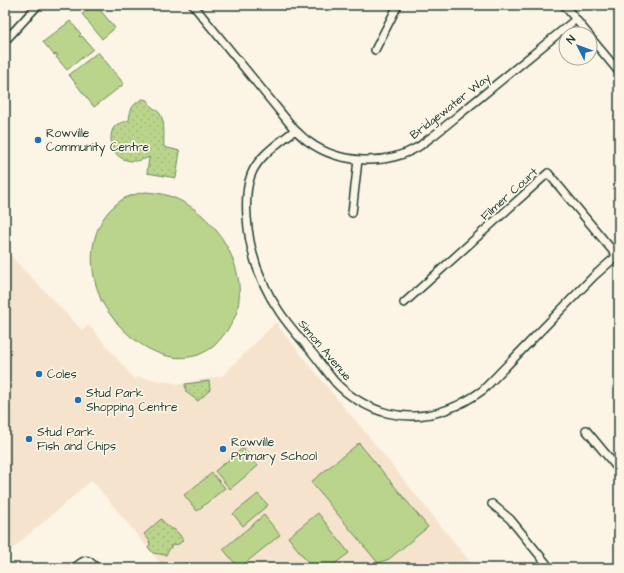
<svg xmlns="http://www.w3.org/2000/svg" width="624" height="573" font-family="'Architects Daughter',sans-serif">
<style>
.built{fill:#f5e3cd}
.park{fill:url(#park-dots);stroke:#6c8860}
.pitch{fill:#bad48b;stroke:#6c8860}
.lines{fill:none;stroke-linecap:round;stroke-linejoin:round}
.street-casing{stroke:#1f3d34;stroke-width:10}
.street{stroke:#fcf5e5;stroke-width:7}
.poi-dot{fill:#1f6fb2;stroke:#fcf5e5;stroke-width:1.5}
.labels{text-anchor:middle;stroke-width:3.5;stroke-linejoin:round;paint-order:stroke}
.street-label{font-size:12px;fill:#1f3d34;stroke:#fcf5e5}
.poi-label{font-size:12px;fill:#1f3d34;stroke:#fcf5e5;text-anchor:start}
</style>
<defs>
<pattern id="park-dots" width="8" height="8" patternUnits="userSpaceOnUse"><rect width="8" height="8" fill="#bad48b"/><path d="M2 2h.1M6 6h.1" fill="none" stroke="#9fb779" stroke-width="1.8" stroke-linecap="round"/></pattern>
</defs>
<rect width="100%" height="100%" fill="#fcf5e5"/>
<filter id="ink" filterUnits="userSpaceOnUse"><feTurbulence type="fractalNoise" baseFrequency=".025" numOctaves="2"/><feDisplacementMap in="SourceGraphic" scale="8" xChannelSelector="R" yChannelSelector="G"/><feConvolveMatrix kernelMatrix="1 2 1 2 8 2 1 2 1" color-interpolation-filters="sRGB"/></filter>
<g filter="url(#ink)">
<!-- built -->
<path class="built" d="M5 250 82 330 89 325 135 380 138 377 180 384 222 376 276 322 281 330 347 411 357 422 475 568H164L92 480 5 555Z"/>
<!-- park -->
<path class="park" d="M142 99 148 100C151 110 156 107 160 114 166 124 163 137 164 147L180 151 176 178 147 173 149 157C132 166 111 160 111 138 111 134 112 129 115 126 119 122 124 123 129 120 131 108 131 106 142 99Z
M209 381 210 390 198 401 186 392 185 384Z
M161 519 168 527 175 530 179 534 183 540 179 544 172 545 166 555 153 553 148 547 150 545 149 540 144 534Z"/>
<!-- pitch -->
<path class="pitch" d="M94 5H96L115 28 102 39 82 14Z
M70 21 81 34 79 36 80 37 82 36 93 49 67 70 56 57 58 55 57 54 54 55 43 42Z
M98 52 124 84 94 107 69 75Z
M146 192C154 193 162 193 169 196 213 210 249 265 237 311 233 324 225 334 216 344 211 349 205 352 198 355 159 368 118 332 101 300 99 295 98 290 96 285 89 260 91 232 109 211 114 206 119 201 125 198 132 195 139 193 146 192Z
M359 443 428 527 389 559 378 563 311 482Z
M243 448 258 466 230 489 215 471Z
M212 473 225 488 197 511 184 495Z
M258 494 268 505 243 526 233 514Z
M318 513 349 553 329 568H312L288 537Z
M264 515 280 535 239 568 223 549Z"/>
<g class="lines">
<!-- street casing -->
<g class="street-casing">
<path id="street" d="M193 5 295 130C300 134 304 139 309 142 339 164 386 166 418 147 423 144 428 139 433 136 448 124 462 112 477 100 510 73 543 46 576 19
M564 5 588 34
M590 37 619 72
M5 41 38 5
M375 50 398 5
M295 130C279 143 258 156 251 175 246 188 246 203 247 217 249 251 260 283 279 311 288 325 300 338 311 351 319 361 327 372 335 382 348 396 368 408 387 413 423 422 454 411 483 390L594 276 619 254
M352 213 358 160
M404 303 548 173 617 256
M586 430 619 470
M492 504 510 519 550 568
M74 568C84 560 87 556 96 568"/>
</g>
<!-- street -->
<use href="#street" class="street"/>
</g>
</g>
<!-- markers -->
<g class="poi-dot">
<circle cx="38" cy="140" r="4"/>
<circle cx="39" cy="374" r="4"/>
<circle cx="78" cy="400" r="4"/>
<circle cx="29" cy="439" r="4"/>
<circle cx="223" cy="449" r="4"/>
</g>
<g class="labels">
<!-- street labels -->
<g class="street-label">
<text transform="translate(450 106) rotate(-38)" y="4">Bridgewater Way</text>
<text transform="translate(509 194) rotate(-42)" y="4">Filmer Court</text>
<text transform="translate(325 350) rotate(50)" y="4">Simon Avenue</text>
</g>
<!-- poi labels -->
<g class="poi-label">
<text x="46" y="137">Rowville<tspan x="46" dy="14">Community Centre</tspan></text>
<text x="47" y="378">Coles</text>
<text x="86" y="397">Stud Park<tspan x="86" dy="14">Shopping Centre</tspan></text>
<text x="37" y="436">Stud Park<tspan x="37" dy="14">Fish and Chips</tspan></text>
<text x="231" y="446">Rowville<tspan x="231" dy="14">Primary School</tspan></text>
</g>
</g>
<!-- margin -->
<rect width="624" height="573" fill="none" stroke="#fcf5e5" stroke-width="20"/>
<rect x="10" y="10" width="604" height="553" fill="none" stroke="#1f3d34" stroke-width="1.5" filter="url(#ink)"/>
<!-- north arrow -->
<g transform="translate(578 46) rotate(312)"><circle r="19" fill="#fcf5e5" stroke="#a4ab9e"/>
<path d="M0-3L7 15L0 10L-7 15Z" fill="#1f6fb2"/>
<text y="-6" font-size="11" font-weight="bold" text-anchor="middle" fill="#1f3d34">N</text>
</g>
</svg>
